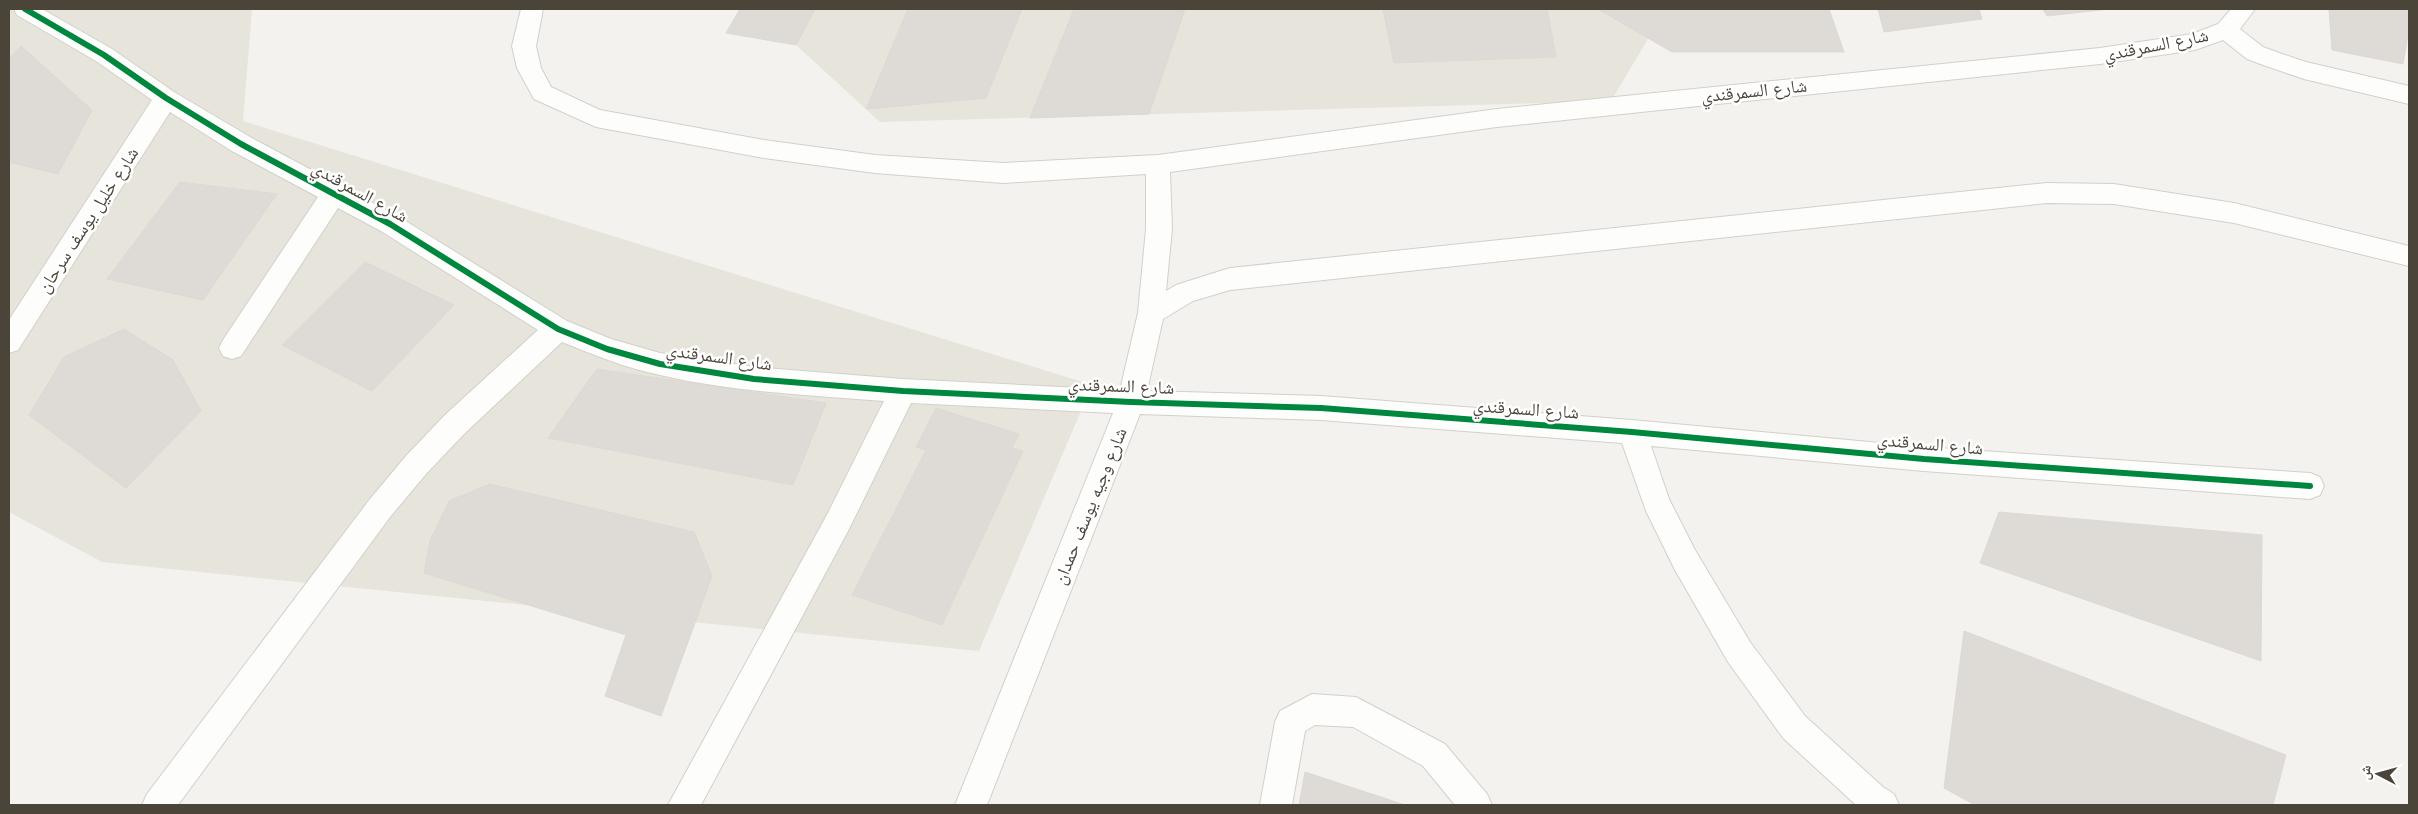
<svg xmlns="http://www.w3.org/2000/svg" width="2418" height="814" font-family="Helvetica,'Noto Naskh Arabic',sans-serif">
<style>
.residential{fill:#e7e4dc}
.building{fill:#dedbd6;stroke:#dcd9d4}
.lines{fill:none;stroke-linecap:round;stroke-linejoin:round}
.minor-casing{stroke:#d2d0cb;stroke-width:2}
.minor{fill:#fdfdfc;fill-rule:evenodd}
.cycleway-casing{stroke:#fff;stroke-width:9}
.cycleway{stroke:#00873e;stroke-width:6}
.labels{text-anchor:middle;stroke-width:5;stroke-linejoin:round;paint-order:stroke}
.street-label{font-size:18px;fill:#4b4439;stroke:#fff}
</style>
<rect width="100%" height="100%" fill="#f4f2ee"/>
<!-- residential -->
<path class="residential" d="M9 9H252L243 121 1092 385 979 651 102 562 9 512Z
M751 9H1666L1611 101 880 122 796 45Z"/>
<!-- building -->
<path class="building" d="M740 9H815L796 45 726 33Z
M908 9H1022L986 98 866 109Z
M1074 9H1185L1149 114 1030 118Z
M1383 9H1547L1556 57 1394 63Z
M1598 9H1829L1844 52H1672Z
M1878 9H1979L1982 19 1884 32Z
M2043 9H2109L2047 16Z
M2329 9H2409V28L2403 64 2332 50Z
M21 46 92 110 58 174 9 162V59Z
M180 182 277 194 203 300 107 279Z
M365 262 454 305 372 391 282 345Z
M124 329 173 360 201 411 126 488 29 415 64 357Z
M597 369 826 403 793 485 548 438Z
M936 408 1019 434 1012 448 1023 451 942 625 852 595 926 450 916 447Z
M490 484 694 532 712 576 661 716 605 696 626 635 424 573 430 541 449 501Z
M1999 512 2262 535 2261 661 1980 563Z
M1964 631 2286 755 2273 805H1975L1944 788Z
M1305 772 1405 805H1299Z"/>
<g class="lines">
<!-- minor casing -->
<g class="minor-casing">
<path id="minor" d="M14 9H42L112 49 174 92 250 137 399 217 567 321 611 339 660 353 754 367 903 379 1120 390 1138 313 1146 229V174L1003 183 875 173 764 158 596 127 534 99 517 68 512 46 521 9H543L536 46 541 68 551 87 600 110 764 140 875 155 1003 163 1158 155 1497 109 2100 48 2192 34 2218 24 2231 9H2255L2240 29 2263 47 2282 54 2306 62 2409 86V104L2304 79 2266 66 2247 59 2223 40 2195 50 2100 64 1497 127 1170 172 1172 229 1166 291 1176 285 1230 268 2047 183 2114 184 2234 203 2409 246V266L2234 223 2114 204 2047 203 1230 290 1193 301 1163 319 1147 391 1321 396 1632 420 1924 447 2310 473 2320 477 2324 486 2320 495 2310 499 1924 471 1651 446 1669 499 1695 550 1750 642 1805 716 1883 787 1894 794 1899 805H1856L1783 738 1728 662 1675 570 1646 511 1622 443 1321 420 1140 414 987 805H955L1113 413 911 403 848 531 701 805H668L828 513 884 401C809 395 733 392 660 375 626 368 594 355 562 342L465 433 426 474 390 517 178 805H142L147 794 370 499 406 456 445 415 538 330 381 231 338 208 241 356 232 359 223 356 219 348 223 340 318 197 232 151 170 112 18 350 9 353V320L152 100 96 61 17 15Z
M1312 694 1356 697 1445 744 1487 794 1492 805H1455L1423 766 1353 727 1315 725 1305 731 1292 805H1260L1275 722 1280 711Z"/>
</g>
<!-- minor -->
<use href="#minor" class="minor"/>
<!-- cycleway casing -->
<g class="cycleway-casing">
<path id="cycleway" d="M25 9 104 55 166 98 241 144 390 224 558 329 607 349 660 364 754 379 903 391 1131 402 1321 408 1632 432 1924 459 2310 486"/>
</g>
<!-- cycleway -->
<use href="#cycleway" class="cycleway"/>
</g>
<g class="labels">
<!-- street labels -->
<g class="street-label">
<text transform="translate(2156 45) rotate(-11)" y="6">شارع السمرقندي</text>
<text transform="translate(1754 91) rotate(-6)" y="6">شارع السمرقندي</text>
<text transform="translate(360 192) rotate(29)" y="6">شارع السمرقندي</text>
<text transform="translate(88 220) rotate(-57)" y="6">شارع خليل يوسف سرحان</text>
<text transform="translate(719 357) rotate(8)" y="6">شارع السمرقندي</text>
<text transform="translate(1121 386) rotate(2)" y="6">شارع السمرقندي</text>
<text transform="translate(1526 409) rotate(4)" y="6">شارع السمرقندي</text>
<text transform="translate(1930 444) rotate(5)" y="6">شارع السمرقندي</text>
<text transform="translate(1090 506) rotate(-68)" y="6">شارع وجيه يوسف حمدان</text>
</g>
</g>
<!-- border -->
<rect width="2418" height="814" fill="none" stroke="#4b4439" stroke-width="20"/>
<!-- north arrow -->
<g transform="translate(2378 774) rotate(276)" stroke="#ffffff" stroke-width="4" paint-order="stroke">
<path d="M0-4L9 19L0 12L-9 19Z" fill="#4b4439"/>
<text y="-8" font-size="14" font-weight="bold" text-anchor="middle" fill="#4b4439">ش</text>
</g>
</svg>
